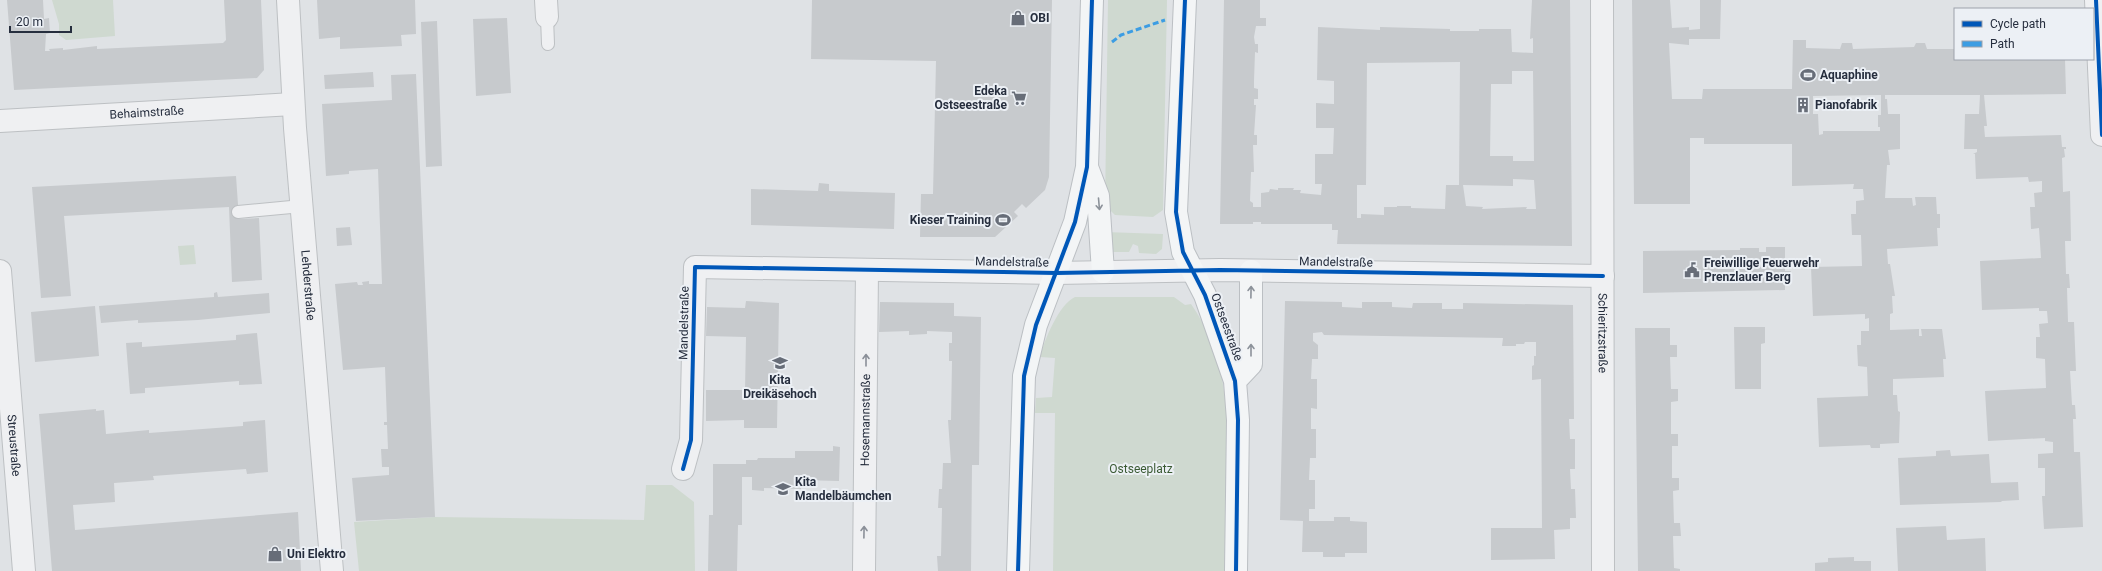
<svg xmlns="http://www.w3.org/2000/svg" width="2102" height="571" font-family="Roboto,sans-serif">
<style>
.green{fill:#cfd9d0}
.building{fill:#c7cacd;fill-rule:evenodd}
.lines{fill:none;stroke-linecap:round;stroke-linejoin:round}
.lane-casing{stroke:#bdc0c3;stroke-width:14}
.street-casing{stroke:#bdc0c3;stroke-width:24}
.primary-casing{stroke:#bbbfc3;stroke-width:24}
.lane{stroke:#eff0f2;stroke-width:12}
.street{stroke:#eff0f2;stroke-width:22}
.primary{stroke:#f3f5f6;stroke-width:22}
.quiet{stroke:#3c9de3;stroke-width:3;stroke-dasharray:6 3;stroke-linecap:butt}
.cycleway-casing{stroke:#ecf0f5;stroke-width:6}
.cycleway{stroke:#0057b8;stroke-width:4}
.oneway{stroke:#8c929a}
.oneway2{stroke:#8a8f98}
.labels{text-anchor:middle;stroke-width:4;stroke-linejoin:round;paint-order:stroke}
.poi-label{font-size:12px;font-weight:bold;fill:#262e3e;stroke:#ecf0f5;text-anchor:start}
.street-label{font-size:12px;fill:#262e3e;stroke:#ecf0f5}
.park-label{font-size:12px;fill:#3a5a33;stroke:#ecf0f5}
</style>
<rect width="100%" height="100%" fill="#dfe2e5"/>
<!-- green -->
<path class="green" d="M52 0H113L115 36 66 40 59 35V24Z
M1108 0H1167L1163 210 1153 217 1115 215 1105 205Z
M1105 232 1163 234 1162 249 1156 254 1139 253 1138 246 1133 244 1129 252H1109Z
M194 245 196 264 180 265 178 246Z
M1075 297H1174L1185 305 1191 304C1228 357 1228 412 1227 473 1227 506 1227 538 1226 571H1053L1055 413H1035L1036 398 1052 397 1055 358 1040 357C1044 341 1059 304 1075 297Z
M646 485H672L694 502 695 571H359L354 522 435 517 644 520Z"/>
<!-- building -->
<path class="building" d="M7 0H43L44 19 49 18 50 33 46 34 45 51H50L49 49 63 48V50L97 46V49L223 43 226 40 224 0H261L264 70 257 78 14 90Z
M317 0H415L416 34 401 35 402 46 340 49V37L319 39Z
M812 0H1052L1049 177 1045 190 1026 208 1022 204 1014 212 1018 216 995 237H920L921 194H933L936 61 811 59Z
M1224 0H1260V18H1266V26H1256L1254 37 1255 44H1258V53L1255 52 1254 81V88L1258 89V99H1254V105H1256L1254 135H1257V145H1253L1254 172H1251L1250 201 1253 203V207H1261V193L1269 192 1270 189 1278 190V188H1294L1293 190H1301L1300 193 1321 195 1322 184H1315V154H1333L1334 128H1316V103L1334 104V81L1317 80 1318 27 1380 30V27L1450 29V31H1479V29H1511L1512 52 1533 53V38L1530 39 1532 0H1570L1572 246 1337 244 1338 230H1332V224H1261V222H1253V224H1220ZM1460 62 1459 185H1446L1445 209 1411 208V206H1397V207H1384V215L1361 214V218H1357V185H1366L1367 63ZM1512 71H1533L1534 161H1513V156H1490L1491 84H1512ZM1513 179 1534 180 1536 209H1526L1527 207 1482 209 1483 207 1466 206 1463 185 1513 186Z
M1632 0H1670L1672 28 1689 27V30L1700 29V0H1721L1720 39H1689V45L1669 43 1672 99H1702L1703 89H1792L1793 40H1806V48L1840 49 1842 43H1852L1853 49 1914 47 1916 43H1925L1927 49H1955V59H2065L2066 94 1984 95 1987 126H1984L1985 137 2061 135 2062 147H2066V149H2064L2065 157 2062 158 2063 192 2070 191 2071 241H2065L2066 274H2069L2070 288H2067L2068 322H2074L2076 371H2070L2072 405H2075L2076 419H2073L2074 452H2080L2083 527 2044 529 2042 496H2045V468H2038V454L2053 453V442L2045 441V438L1988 441 1985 391 2046 388 2045 359 2036 358V337H2040L2039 324 2048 323 2047 311H2039V308L1982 310 1980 261 2041 258 2039 228 2031 229 2030 207H2035L2034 193 2042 192V181L2029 182 2028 177 1976 179 1975 154H1973L1977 152V149H1964L1965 114H1979L1980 95H1885V99H1887L1888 114H1900V149L1888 150 1890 165H1887L1885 198H1912L1913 206 1916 205 1915 197H1936L1937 214H1940V228H1937L1938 246 1887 249 1888 264H1890L1895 296H1892L1893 313 1890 314V330L1919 329V336H1922L1921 329H1942L1946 359H1943L1944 377 1893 379V395H1897L1898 411 1900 412 1899 443 1880 444V448H1871L1870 445 1819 447 1817 398 1868 396 1867 367 1858 366 1857 345H1861V331H1869V318L1865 319V314L1813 316 1811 267 1862 266 1861 235H1852L1851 214H1856V201L1864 200 1863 189H1853L1854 184 1792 186V144H1704V138H1690V204H1634ZM1881 95V115H1878V127H1880V131H1823V134L1819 135 1818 114H1813V96Z
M507 18 511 93 476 96 473 19Z
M437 21 442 166 426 167 421 22Z
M373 72 374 87 325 89 324 75Z
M416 74 435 517 356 521 352 478 389 475V467H382L381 449H388L387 425H384V422H387L385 367 343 370 335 284 357 282 358 285H363L362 282 369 281V284H382L378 169 349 171V174L326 176 322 104 392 100 391 75Z
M236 176 239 219 259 218 262 280 232 282 229 207 64 216 71 296 41 298 32 187Z
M819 183 829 184V191L895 193 894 229 751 225V189L818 191Z
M350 227 352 245 337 246 336 228Z
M1766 247H1785V271H1791V277H1785V290L1643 293V251L1740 250V248H1759V252H1766Z
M217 292 218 297 269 293 270 313 198 320 138 323V320L101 323 99 306 214 297V293Z
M746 301 779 303 777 428H744V420L706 421V390H745L746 337 706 336 707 307 745 308Z
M1285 301 1342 302V307L1362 308V302H1392V307L1412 308 1413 303H1442V309H1463V303L1573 305 1574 419H1569L1570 439H1575V469H1570L1571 489H1575L1576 518H1570V529L1554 530 1555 559 1491 560V528H1542L1541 379 1532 380V366L1534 365V356H1536V342H1525L1524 344H1516V346H1502L1503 338 1324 335 1322 332 1313 333V341L1318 345V359H1312L1311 379H1317V409L1311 408V429H1316V458H1310L1309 480H1315V509H1309V521H1334V517H1350V521L1367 522V553H1345V557H1323V552H1302L1303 521 1280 520Z
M880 302 954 303V316L981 317 979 465H972L971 571H938L937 556H941L942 508H938L939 489H942L943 463H951L948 420H951L952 361H949V343H952V332L927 331V334L909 335V331L879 332Z
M95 306 99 356 35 362 31 312Z
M1734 327H1765V343L1761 344V389H1735Z
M1635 328H1670V345H1677V357H1670L1671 389H1678V401L1671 402V434H1678V446H1672V478H1679V490L1673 491 1674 523H1680L1681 536H1673L1674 568 1680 569V571H1638Z
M257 333 262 384 239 385V381L145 388V393L130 394 126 343 142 342V347L236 340V335Z
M96 409V411L104 410 106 434 149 430V433L243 426V422L265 420 268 472 247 474 246 469 153 476 154 480 114 483 115 502 73 505 75 530 298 512 301 571H52L39 414Z
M833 446 840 447 839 481 801 480V489L764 488V491L752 490V477H742V525H738L737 571H708L709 515H713V464H746V460H757L758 458H795V451H833Z
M1950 450 1951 456 1989 454 1991 483 2018 482 2019 500 2002 501 2001 502 1900 505 1898 458 1936 456V451Z
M1946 526 1947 540 1985 538 1986 571H1898L1896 528Z
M1854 557V561H1871V571H1815V563L1828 562V558Z"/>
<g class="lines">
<!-- lane casing -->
<g class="lane-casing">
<path id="lane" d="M547 17 548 44
M238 212 302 206"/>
</g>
<!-- street casing -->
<g class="street-casing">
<g id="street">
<path id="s1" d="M288 0 295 128 332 571"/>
<path d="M546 0 547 17"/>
<path id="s2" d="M1602 0 1603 571"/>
<path d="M2096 0 2102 135"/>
<path id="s3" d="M0 121 293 104"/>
<path id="s4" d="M0 271 24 571"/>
<path d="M683 469 691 440 695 267 1056 273 1220 270 1603 276"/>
<path id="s5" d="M864 571 867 270"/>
</g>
</g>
<!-- primary casing -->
<g class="primary-casing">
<path id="primary" d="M1185 0 1176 212 1183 252 1205 295 1235 381 1238 420 1236 571
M1087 167 1098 196 1103 272
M1235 381 1251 364V271
M1018 571 1024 376 1036 325 1075 222 1087 167 1092 0"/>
</g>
<!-- lane -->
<use href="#lane" class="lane"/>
<!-- street -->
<use href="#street" class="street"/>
<!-- primary -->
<use href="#primary" class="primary"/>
<!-- quiet -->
<path class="quiet" d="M1112 42 1121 35 1165 20"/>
<!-- cycleway casing -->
<g class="cycleway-casing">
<path id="cycleway" d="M1185 0 1176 212 1183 252 1205 295 1235 381 1238 420 1236 571
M2096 0 2102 135
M683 469 691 440 695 267 1056 273 1220 270 1603 276
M1018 571 1024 376 1036 325 1075 222 1087 167 1092 0"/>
</g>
<!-- cycleway -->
<use href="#cycleway" class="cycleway"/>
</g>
<!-- one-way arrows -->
<defs><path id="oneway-shaft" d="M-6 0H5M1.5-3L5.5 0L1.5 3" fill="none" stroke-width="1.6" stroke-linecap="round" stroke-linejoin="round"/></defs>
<g class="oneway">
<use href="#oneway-shaft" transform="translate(1099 204) rotate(85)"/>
<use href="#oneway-shaft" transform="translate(1251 292) rotate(-89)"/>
<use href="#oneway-shaft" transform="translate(1251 350) rotate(-90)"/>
</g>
<g class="oneway2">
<use href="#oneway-shaft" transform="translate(866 360) rotate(-90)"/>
<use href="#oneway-shaft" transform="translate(864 532) rotate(-89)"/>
</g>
<!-- icons -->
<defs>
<g id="shop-bare" transform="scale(1.2)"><path d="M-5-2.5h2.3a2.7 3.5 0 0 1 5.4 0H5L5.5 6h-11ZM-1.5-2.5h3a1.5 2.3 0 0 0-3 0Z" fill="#676d78" stroke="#ecf0f5" stroke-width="2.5" paint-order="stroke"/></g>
<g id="stadium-bare" transform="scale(1.2)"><path d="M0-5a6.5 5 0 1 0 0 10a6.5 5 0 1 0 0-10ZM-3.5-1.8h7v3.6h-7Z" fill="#676d78" stroke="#ecf0f5" stroke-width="2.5" paint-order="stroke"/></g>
<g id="supermarket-bare" transform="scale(1.2)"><path d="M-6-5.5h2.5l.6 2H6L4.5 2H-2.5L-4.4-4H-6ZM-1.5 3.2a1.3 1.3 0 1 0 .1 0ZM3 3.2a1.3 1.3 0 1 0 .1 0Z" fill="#676d78" stroke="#ecf0f5" stroke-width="2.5" paint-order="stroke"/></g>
<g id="building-bare" transform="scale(1.2)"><path d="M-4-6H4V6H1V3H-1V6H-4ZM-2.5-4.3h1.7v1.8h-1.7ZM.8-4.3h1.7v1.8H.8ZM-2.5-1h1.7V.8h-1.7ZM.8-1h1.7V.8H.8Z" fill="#676d78" stroke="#ecf0f5" stroke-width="2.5" paint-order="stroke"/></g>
<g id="civic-bare" transform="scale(1.2)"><path d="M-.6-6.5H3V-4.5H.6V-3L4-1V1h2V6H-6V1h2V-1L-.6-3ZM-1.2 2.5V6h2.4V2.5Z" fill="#676d78" stroke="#ecf0f5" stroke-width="2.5" paint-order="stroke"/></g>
<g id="school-bare" transform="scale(1.2)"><path d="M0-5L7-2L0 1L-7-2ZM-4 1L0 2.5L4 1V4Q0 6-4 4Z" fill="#676d78" stroke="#ecf0f5" stroke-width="2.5" paint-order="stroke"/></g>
</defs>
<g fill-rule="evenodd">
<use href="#shop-bare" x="1018" y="18"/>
<use href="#stadium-bare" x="1808" y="75"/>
<use href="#supermarket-bare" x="1019" y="98"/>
<use href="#building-bare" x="1803" y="105"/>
<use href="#stadium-bare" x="1003" y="220"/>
<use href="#civic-bare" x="1692" y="270"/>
<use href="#school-bare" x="780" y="363"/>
<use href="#school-bare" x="783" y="489"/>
<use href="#shop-bare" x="275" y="554"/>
</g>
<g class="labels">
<!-- poi labels -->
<g class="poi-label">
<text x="1030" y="22">OBI</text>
<text x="1820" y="79">Aquaphine</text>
<text x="1007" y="95" text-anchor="end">Edeka<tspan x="1007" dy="14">Ostseestraße</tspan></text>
<text x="1815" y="109">Pianofabrik</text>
<text x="991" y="224" text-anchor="end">Kieser Training</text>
<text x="1704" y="267">Freiwillige Feuerwehr<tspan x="1704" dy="14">Prenzlauer Berg</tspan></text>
<text x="780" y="384" text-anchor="middle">Kita<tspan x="780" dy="14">Dreikäsehoch</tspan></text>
<text x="795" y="486">Kita<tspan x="795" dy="14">Mandelbäumchen</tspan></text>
<text x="287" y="558">Uni Elektro</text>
</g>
<!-- street labels -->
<g class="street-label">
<text dy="4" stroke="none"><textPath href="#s3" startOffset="147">Behaimstraße</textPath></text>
<text transform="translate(1012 262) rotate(1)" y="4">Mandelstraße</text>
<text transform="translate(1336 262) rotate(1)" y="4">Mandelstraße</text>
<text dy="4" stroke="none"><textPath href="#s1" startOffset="286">Lehderstraße</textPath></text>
<text transform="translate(684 323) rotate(-89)" y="4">Mandelstraße</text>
<text transform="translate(1227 327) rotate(70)" y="4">Ostseestraße</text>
<text dy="4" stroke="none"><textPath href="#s2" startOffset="333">Schieritzstraße</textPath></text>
<text dy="4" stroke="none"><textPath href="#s5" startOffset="151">Hosemannstraße</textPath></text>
<text dy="4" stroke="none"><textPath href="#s4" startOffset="175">Streustraße</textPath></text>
</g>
<!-- park labels -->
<g class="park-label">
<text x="1141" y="473">Ostseeplatz</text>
</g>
</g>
<!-- legend -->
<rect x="1954" y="8" width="140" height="52" fill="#ecf0f5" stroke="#9da2ac"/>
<rect x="1962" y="21" width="20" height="6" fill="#0057b8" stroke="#9da2ac"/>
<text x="1990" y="28" font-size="12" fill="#262e3e">Cycle path</text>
<rect x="1962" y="41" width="20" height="6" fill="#3c9de3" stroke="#9da2ac"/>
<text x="1990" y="48" font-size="12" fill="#262e3e">Path</text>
<!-- scale -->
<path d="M10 26v6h61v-6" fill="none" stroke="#262e3e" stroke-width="2"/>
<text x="16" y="26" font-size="12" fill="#262e3e" stroke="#ecf0f5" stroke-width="3" paint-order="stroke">20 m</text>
</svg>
